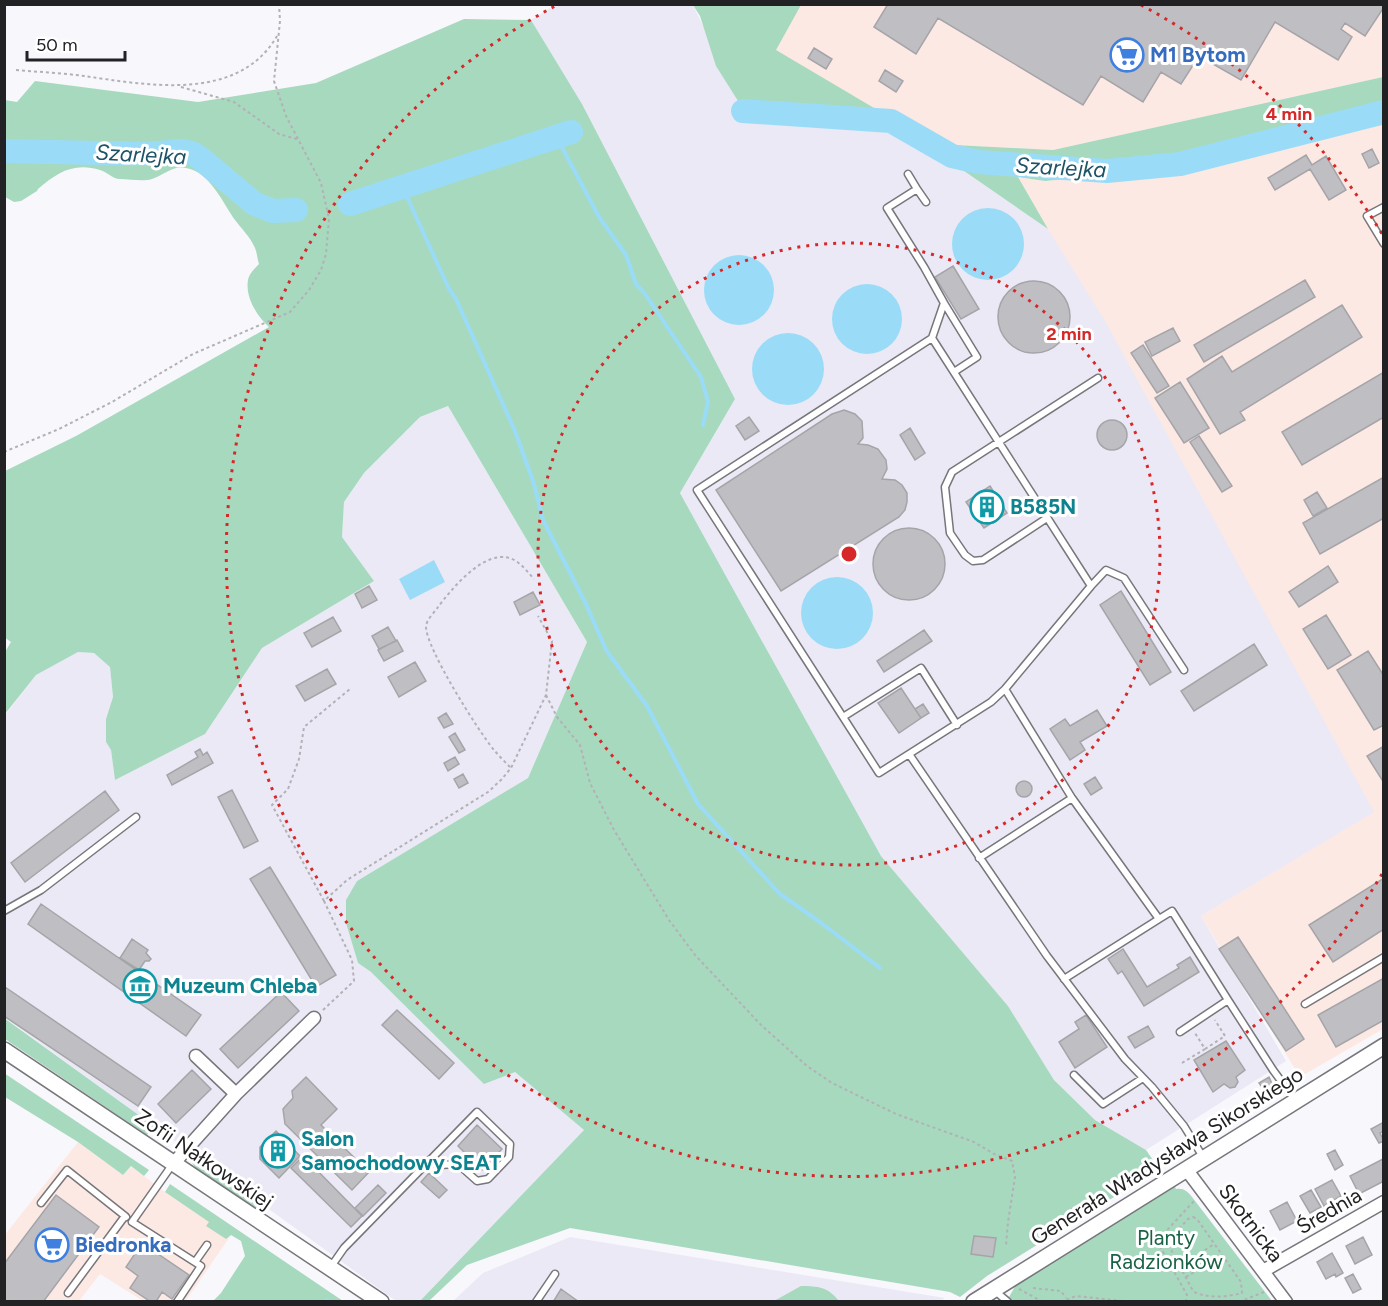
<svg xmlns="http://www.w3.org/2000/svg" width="1388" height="1306" font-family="Figtree,sans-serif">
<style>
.commercial{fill:#fde9e3}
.built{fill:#ebe9f5}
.green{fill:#a7d9bf}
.water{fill:#9adcf7}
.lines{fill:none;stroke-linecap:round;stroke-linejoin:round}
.stream{stroke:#9adcf7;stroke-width:4}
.river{stroke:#9adcf7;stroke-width:24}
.building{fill:#bfbfc3;stroke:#a5a4a8;stroke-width:1.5}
.service-casing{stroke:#77767a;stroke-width:9}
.minor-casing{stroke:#77767a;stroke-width:15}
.tertiary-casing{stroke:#77767a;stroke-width:18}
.path{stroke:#b2b1b5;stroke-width:2;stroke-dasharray:3 3;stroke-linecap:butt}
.service{stroke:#fff;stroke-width:6}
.minor{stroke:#fff;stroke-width:12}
.tertiary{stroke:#fff;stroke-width:15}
.ring{fill:none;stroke:#d62828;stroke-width:3;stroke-dasharray:3 6}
.labels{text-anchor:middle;stroke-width:6;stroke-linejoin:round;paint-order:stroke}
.shop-label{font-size:21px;font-weight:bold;fill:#366cbe;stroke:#fff;text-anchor:start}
.culture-label{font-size:21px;font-weight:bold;fill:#0d838f;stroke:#fff;text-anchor:start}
.street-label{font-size:21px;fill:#222123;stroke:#fff}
.park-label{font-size:21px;fill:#1a6245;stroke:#fff}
.water-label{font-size:22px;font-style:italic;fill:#1e5366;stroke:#fff}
.centre{fill:#d62828;stroke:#fff;stroke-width:3}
.ring-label{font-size:18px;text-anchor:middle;font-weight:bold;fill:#d62828;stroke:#fff;stroke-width:6;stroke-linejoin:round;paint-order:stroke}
</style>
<rect width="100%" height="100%" fill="#f8f7fc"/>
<!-- commercial -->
<path class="commercial" d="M801 5H1383V77L1053 150 935 144 775 50Z
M1383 118V1029L1300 1077 1201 916 1373 812 1048 229 1017 177 1045 181 1226 164Z
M78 1142 123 1175 131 1166 165 1192 231 1235 185 1302 143 1301 100 1274 79 1301H5L4 1236Z"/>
<!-- built -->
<path class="built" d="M555 5H693L745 112 891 130 938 153 1048 229 1105 321 1374 812 1201 916 1286 1061 1146 1150 1095 1120 1054 1080 1008 1006 881 856 680 493 735 399 582 104 531 20Z
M448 406 587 642 528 778 357 881 346 901V923L358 963 515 1072 584 1130 420 1301H396L5 1018V715L36 675 78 652 94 653 110 666 113 697 106 719V742L111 750 115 780 205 734 262 648 374 581 342 537 344 502 364 473 420 417Z
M570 1237 945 1298 939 1302H452L483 1273Z"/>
<!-- green -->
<path class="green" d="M693 5H801L776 50 935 144 1053 150 1383 77V118L1226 164 1045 181 1018 177 1048 229 938 153 891 130 745 112 716 66 700 16Z
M464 19 531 20 582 104 735 399 680 493 881 856 1008 1006 1054 1080 1095 1120 1146 1150 1159 1169 987 1276 960 1297 950 1292 570 1228 467 1265 429 1301H420L584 1130 515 1072 484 1084 371 972 358 963 346 923V900L357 881 528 778 587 642 448 406 420 417 364 473 344 502 342 537 374 581 262 648 205 734 115 780 111 750 106 742V719L113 697 110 667 94 653 78 652 36 675 5 714V652L11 642 4 637 5 471 76 436 269 327C257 316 245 297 248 280 249 274 255 268 259 264 257 258 257 251 254 246 250 237 241 228 235 220 223 203 209 171 186 168 173 165 164 175 152 179 142 182 131 179 120 179 113 179 107 172 100 170 73 162 57 173 38 189L37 191 21 201 14 202 5 197V100L17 102 35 81 198 102 316 83Z
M4 1018 154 1126 147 1135 5 1039Z
M4 1073 149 1170 144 1176 131 1166 123 1175 78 1142 5 1097Z
M191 1153 256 1200 257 1208 197 1170 192 1163Z
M170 1184 343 1301H213L221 1293 245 1256 241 1241 231 1235 226 1239 206 1226 209 1222 165 1192Z
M1174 1185 1176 1189C1184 1188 1187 1191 1192 1197L1272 1301 1015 1302 1009 1297 1017 1283Z
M801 1286C818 1286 828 1287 839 1301H774Z"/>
<!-- water -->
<path class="water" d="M952 244a36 36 0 1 1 72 0a36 36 0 1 1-72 0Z
M704 290a35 35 0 1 1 70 0a35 35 0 1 1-70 0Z
M832 319a35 35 0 1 1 70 0a35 35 0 1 1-70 0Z
M752 369a36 36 0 1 1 72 0a36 36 0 1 1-72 0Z
M434 560 445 582 410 600 399 579Z
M801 613a36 36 0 1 1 72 0a36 36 0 1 1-72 0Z"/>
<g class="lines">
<!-- stream -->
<path class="stream" d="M557 138 599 217 626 255 636 284 645 294 701 377 708 402 703 425
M402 186 449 289 456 299 515 431 534 484 543 520 586 604 606 650 647 706 698 804 780 894 820 922 880 968
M326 1302 327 1300"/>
<!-- river -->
<path class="river" d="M743 111 891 121 952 156 978 162 1107 171 1180 164 1384 112
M4 151 148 154 181 151 192 153 200 158 255 204 273 211 296 210
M350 204 571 132"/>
</g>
<!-- building -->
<path class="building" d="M888 4H1384V7L1365 36 1345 23 1341 29 1352 37 1338 60 1275 22 1241 80 1199 56 1181 84 1161 72 1143 102 1101 76 1083 105 938 18 916 54 874 27Z
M814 48 832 59 826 69 808 58Z
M885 70 903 81 896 92 879 81Z
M1372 149 1379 163 1369 168 1362 154Z
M1306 155 1312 165 1326 156 1346 190 1329 200 1310 169 1275 190 1268 178Z
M953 266 979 309 961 319 935 277Z
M1305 280 1315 297 1204 362 1194 345Z
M998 317a36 36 0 1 1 72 0a36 36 0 1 1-72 0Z
M1342 305 1362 337 1240 412 1245 420 1220 434 1187 379 1222 356 1232 372Z
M1173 328 1180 341 1152 356 1145 342Z
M1143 345 1169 386 1157 393 1131 353Z
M1384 372V417L1302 465 1282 432Z
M1180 382 1209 428 1184 443 1155 398Z
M844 410 855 414 862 421 863 438 858 444 868 445 878 449 886 460 887 469 882 479 895 480 902 485 907 493V502L905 510 899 517 781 591 716 490 832 414Z
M749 417 759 431 745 440 736 426Z
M1097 435a15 15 0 1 1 30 0a15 15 0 1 1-30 0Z
M910 428 925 453 915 460 900 435Z
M1199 436 1232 486 1222 492 1190 442Z
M1384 477V518L1320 554 1303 523Z
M990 486 1007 513 984 528 966 502Z
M1317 492 1327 508 1313 516 1304 500Z
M873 564a36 36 0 1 1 72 0a36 36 0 1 1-72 0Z
M1328 566 1338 582 1299 607 1289 592Z
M369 586 377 600 362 608 355 594Z
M1121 591 1171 672 1150 685 1100 605Z
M533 592 540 605 520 615 514 602Z
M1326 615 1351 655 1328 669 1303 629Z
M333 617 341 631 312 647 304 633Z
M388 627 396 641 379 649 372 636Z
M924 630 932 641 884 672 877 661Z
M397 640 403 651 384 661 378 650Z
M1254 644 1267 665 1194 711 1181 691Z
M1368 651 1384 676V725L1374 730 1337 670Z
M415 662 426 681 399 697 388 677Z
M327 669 336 684 305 701 296 686Z
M901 688 921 718 899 733 878 703Z
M923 704 929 713 921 718 915 709Z
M1097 710 1107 726 1080 742 1085 750 1070 760 1050 729 1065 719 1070 726Z
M446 713 453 724 444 728 438 718Z
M455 733 465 750 459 753 449 737Z
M1384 746V783L1367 756Z
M200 749 203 755 207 752 213 763 172 785 167 775 198 757 195 752Z
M455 757 459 764 448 771 444 763Z
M463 774 468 783 459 788 454 779Z
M1095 777 1102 788 1091 795 1084 784Z
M1016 789a8 8 0 1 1 16 0a8 8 0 1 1-16 0Z
M232 790 258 841 244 848 218 797Z
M105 791 119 810 25 882 11 863Z
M270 867 336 975 316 987 250 879Z
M1384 878V929L1333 962 1309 925Z
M41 904 201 1015 186 1036 28 924Z
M1238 937 1304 1039 1286 1051 1219 949Z
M132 939 148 950 146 953 151 959 149 961H145L139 970 120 958Z
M1123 949 1147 987 1179 968 1177 965 1190 957 1199 972 1144 1006 1122 971 1118 974 1108 959Z
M1384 978V1020L1336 1047 1318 1015Z
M5 987 151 1087 138 1106 4 1016Z
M281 992 299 1011 238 1068 220 1049Z
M397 1010 454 1063 439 1079 382 1025Z
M1086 1015 1107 1047 1075 1068 1059 1042 1079 1029 1075 1022Z
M1148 1026 1154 1037 1135 1048 1128 1037Z
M1226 1041 1245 1070 1236 1077 1238 1082 1235 1087 1230 1088 1224 1084 1213 1092 1194 1060Z
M192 1070 211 1089 176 1123 158 1104Z
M306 1077 337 1109 321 1125 369 1172 352 1190 285 1124 283 1109 293 1098 292 1091Z
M1269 1077 1273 1086 1270 1091H1265L1259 1083Z
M1384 1122V1131L1380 1133 1384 1141 1379 1143 1371 1129Z
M477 1125 502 1149 482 1170 458 1146Z
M276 1131 300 1156 279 1178 260 1159V1147Z
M1335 1150 1343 1165 1335 1170 1327 1154Z
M303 1156 362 1216 351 1227 291 1168Z
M1383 1159 1384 1181 1359 1194 1350 1176Z
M429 1173 447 1190 439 1198 421 1182Z
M1332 1180 1341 1196 1324 1206 1315 1189Z
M378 1185 386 1193 363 1216 355 1208Z
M1311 1190 1321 1207 1310 1213 1300 1196Z
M56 1195 99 1227 43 1302H4V1264Z
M1287 1202 1297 1221 1280 1230 1270 1211Z
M974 1236 996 1238 993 1257 971 1254Z
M1363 1237 1372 1255 1355 1264 1346 1246Z
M142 1243 189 1275 172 1299 162 1292 157 1300 160 1302H151L130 1288 138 1276 126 1267Z
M1332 1253 1343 1273 1336 1277 1335 1274 1326 1279 1317 1262Z
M1353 1274 1361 1289 1353 1293 1345 1278Z
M561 1289 579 1302H553Z"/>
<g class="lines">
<!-- service casing -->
<g class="service-casing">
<path id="service" d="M908 174 917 189 887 208 924 267 944 303 932 338
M917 189 926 202
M1384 207 1367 216 1384 244
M944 303 977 357 954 372
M1047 518 983 560 973 561 965 555 950 533 945 487 952 472 1098 378
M1184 670 1124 578 1106 570 1091 586 1005 689 991 702 909 754 1047 956 1125 1059 1152 1087 1184 1126 1203 1157
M1005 689 1072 798 1159 919 1064 979
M843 717 697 490 932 338 1091 586
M909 754 879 773 843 717 921 668 957 725
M979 858 1072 798
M4 911 41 890 136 817
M1159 919 1172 911 1228 1000 1180 1032
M1228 1000 1273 1070 1295 1100
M1305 1004 1384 957
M1074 1075 1103 1104 1143 1078
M172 1165 132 1222 201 1266 177 1302
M41 1203 67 1170 125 1216
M195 1262 207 1245
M330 1268 344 1248 477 1112 510 1144 509 1157 488 1179 477 1181 458 1164 439 1165 429 1160
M994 1290 1008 1302
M68 1293 125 1216 126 1217
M536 1302 555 1274"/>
</g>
<!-- minor casing -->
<g class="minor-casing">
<path id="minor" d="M196 1056 236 1094
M173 1164 236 1094 314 1018
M1186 1169 1286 1302
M1263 1271 1384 1202"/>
</g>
<!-- tertiary casing -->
<g class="tertiary-casing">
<path id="tertiary" d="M4 1050 381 1302
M974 1302 1384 1046"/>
</g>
<!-- path -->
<path class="path" d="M16 70C39 72 62 73 84 76 147 85 238 103 277 36
M181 87 234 102 279 134 300 140
M4 452 59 429 112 402 193 354 290 312 309 290 321 270 326 254 329 219 321 183 286 116 274 81 280 21 279 4
M546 695 557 717 580 745 590 783 614 830 669 920 695 955 762 1026 807 1066 832 1083 896 1114 974 1142 994 1154 1012 1161 1015 1177 1008 1222 1006 1245
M510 767C505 762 499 756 494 750 479 732 425 647 426 626 427 619 434 613 438 607 451 590 477 558 501 557 516 556 525 569 534 579
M324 901 272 805 288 789 299 759 304 727 350 689
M323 1010 354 981 352 960 324 901 347 880 488 792 501 780 511 768 546 695 552 641 538 616
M1205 1049 1225 1036 1215 1020
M1182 1063 1205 1049 1195 1033
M1193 1217 1197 1219 1241 1282 1242 1293C1228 1297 1206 1299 1193 1291L1167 1242 1188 1219Z
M1180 1267 1214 1244
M1186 1277 1222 1255
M1033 1288 1061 1291 1066 1298
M1019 1289 1043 1302
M1061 1302 1076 1296 1131 1302
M1186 1302 1187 1295 1157 1241 1194 1201
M1239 1302 1264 1292"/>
<!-- service -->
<use href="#service" class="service"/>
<!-- minor -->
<use href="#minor" class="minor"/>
<!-- tertiary -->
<use href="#tertiary" class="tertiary"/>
</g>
<!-- distance rings -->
<g class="ring">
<circle cx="849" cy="554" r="311"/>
<path d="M1382 874A622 622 0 1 1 557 5M1141 5A622 622 0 0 1 1382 234"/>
</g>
<!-- icons -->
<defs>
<g id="supermarket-ring" transform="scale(1.725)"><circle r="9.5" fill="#fff" stroke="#3f7fe0" stroke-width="1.5"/><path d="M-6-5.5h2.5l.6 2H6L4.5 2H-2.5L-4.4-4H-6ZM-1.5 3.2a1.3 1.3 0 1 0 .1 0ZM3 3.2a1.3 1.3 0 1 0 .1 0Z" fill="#3f7fe0"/></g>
<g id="building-ring" transform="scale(1.725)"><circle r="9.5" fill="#fff" stroke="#0f9aa8" stroke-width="1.5"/><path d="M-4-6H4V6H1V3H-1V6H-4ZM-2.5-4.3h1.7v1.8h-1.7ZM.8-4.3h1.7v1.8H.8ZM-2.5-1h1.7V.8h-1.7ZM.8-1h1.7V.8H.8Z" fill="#0f9aa8"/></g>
<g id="museum-ring" transform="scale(1.725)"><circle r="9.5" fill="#fff" stroke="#0f9aa8" stroke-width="1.5"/><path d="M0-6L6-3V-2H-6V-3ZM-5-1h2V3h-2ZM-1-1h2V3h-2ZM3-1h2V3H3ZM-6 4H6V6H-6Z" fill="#0f9aa8"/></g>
</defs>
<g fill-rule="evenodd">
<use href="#supermarket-ring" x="1127" y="55"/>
<use href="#building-ring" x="987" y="507"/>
<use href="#museum-ring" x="140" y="986"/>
<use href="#building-ring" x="278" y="1151"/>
<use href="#supermarket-ring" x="52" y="1245"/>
</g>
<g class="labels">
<!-- shop labels -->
<g class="shop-label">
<text x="1150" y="62">M1 Bytom</text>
<text x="75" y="1252">Biedronka</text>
</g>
<!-- culture labels -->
<g class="culture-label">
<text x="1010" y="514">B585N</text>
<text x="163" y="993">Muzeum Chleba</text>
<text x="301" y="1146">Salon<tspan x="301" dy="24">Samochodowy SEAT</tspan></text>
</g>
<!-- street labels -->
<g class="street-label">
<text transform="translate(1167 1156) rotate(-32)" y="7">Generała Władysława Sikorskiego</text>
<text transform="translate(204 1159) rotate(34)" y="7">Zofii Nałkowskiej</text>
<text transform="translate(1329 1211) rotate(-30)" y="7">Średnia</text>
<text transform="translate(1251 1223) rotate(53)" y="7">Skotnicka</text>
</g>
<!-- park labels -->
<g class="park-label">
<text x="1166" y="1245">Planty<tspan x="1166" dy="24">Radzionków</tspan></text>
</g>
<!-- water labels -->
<g class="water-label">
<text transform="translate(141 154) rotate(3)" y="8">Szarlejka</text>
<text transform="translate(1061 167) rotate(3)" y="8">Szarlejka</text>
</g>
</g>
<circle cx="849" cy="554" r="9" class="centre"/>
<g class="ring-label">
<text x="1289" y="120">4 min</text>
<text x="1069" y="340">2 min</text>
</g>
<!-- border -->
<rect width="1388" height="1306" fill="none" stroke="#222123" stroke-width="12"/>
<!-- scale -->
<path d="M27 51v9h98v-9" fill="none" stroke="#222123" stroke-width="3"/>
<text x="36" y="51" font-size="18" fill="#222123" stroke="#ffffff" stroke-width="4.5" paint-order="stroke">50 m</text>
</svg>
